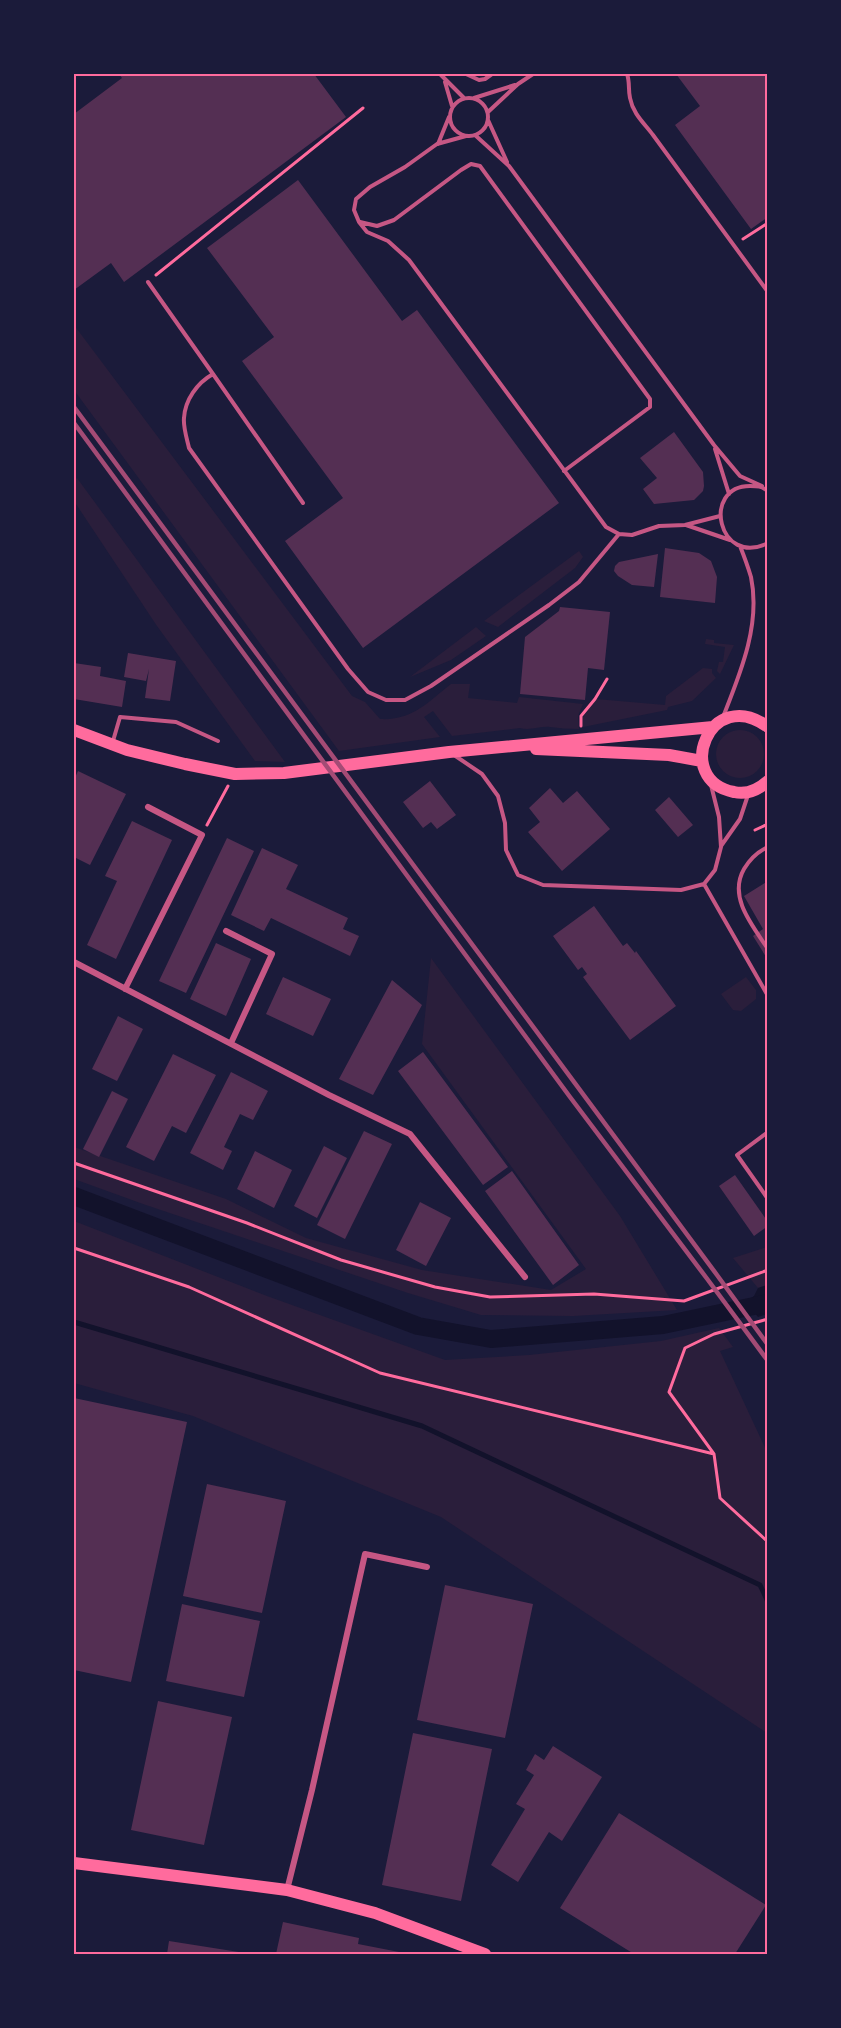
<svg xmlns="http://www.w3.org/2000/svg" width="841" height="2028" font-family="Helvetica,sans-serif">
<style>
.green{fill:#2a1e3b}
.water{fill:#12122b}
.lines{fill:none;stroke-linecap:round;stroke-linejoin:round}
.stream{stroke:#12122b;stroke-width:5}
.canal{stroke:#12122b;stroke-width:18}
.building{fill:#542f53}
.path{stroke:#ff6b9d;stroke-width:3}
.service{stroke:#c65784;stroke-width:4}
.minor{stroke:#c65784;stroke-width:6}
.primary{stroke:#ff6b9d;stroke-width:12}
.rail{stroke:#a44b75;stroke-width:4.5}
.neatline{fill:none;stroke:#ff6b9d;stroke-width:2}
</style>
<rect width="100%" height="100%" fill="#1b1b3a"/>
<!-- green -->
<path class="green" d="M74 325 352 696 365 702 380 719C412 721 428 702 451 684H470L468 698 517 703 519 697 583 704 578 716 579 729C569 729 559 728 550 727 540 726 530 731 520 728L452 736 433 711 424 717 440 737 339 751 74 390Z
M77 478 285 762 255 761 157 626 74 501V481Z
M579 551 583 557 575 568 498 627 484 621Z
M476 627 486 636 451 660 410 677Z
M706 639 714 640V643L734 645 720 674 717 671 719 662H723L725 647 705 644Z
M703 668 712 669V673L716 678 692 701 668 707 667 710 583 727V717L596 699 665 705 666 696Z
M716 754a24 24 0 1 1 48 0a24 24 0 1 1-48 0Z
M431 958 620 1216 677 1310 573 1316 481 1315 408 1293 143 1204 74 1179V1147L226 1199 306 1238 422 1270 551 1290 586 1269 422 1044Z
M746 977 756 990V999L741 1011 733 1010 721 994Z
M74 1221 267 1296 445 1360 529 1355 661 1341 719 1328 733 1347 720 1351 767 1452V1733L441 1517 193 1416 74 1383Z
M767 1247V1285L758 1288 733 1258Z"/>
<!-- water -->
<path class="water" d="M767 1285V1314L758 1317 745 1302 754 1296 758 1288Z"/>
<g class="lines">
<!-- stream -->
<path class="stream" d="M74 1322 422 1426 760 1585 768 1602"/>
<!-- canal -->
<path class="canal" d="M74 1196 418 1326 491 1339 663 1325 768 1303"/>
</g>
<!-- building -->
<path class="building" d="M119 74H314L346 117 124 282 111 263 74 290V114L122 78Z
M676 74H768V217L751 229 675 125 700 106Z
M298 180 402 321 417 310 559 503 363 648 285 541 343 498 242 361 274 337 207 248Z
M674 432 703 472 704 486 703 491 694 500 654 504 643 489 657 478 640 458Z
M665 548 699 553 711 561 717 577 715 603 660 597Z
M658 554 654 587 632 585 618 576 614 571 615 566 619 562Z
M560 607 610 612 604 670 588 668 585 700 520 694 525 637 559 611Z
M128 653 176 661 170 701 145 698 149 669 146 681 124 677Z
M74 663 101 667 100 676 126 681 122 707 74 699Z
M78 771 126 794 90 865 74 857V780Z
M430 781 456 815 437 829 431 822 423 828 403 802Z
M550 788 563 803 577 791 610 829 562 871 528 832 540 822 529 808Z
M669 797 693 825 678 837 655 810Z
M132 821 172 840 116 959 87 945 117 881 105 876Z
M227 838 254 851 186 993 159 981Z
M262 848 298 865 286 889 348 918 343 929 359 936 350 956 271 918 264 931 231 915Z
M768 881V960L753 936 763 929 744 896Z
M594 906 623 946 627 943 635 953 636 951 676 1006 630 1040 583 977 587 974 582 967 578 970 553 936Z
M216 943 251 959 226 1016 190 999Z
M283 977 331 999 313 1036 266 1014Z
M392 980 422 1005 373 1095 339 1079Z
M118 1016 143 1029 117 1081 92 1069Z
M423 1052 508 1167 483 1185 398 1071Z
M173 1054 216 1075 186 1133 172 1126 154 1161 126 1147Z
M231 1072 268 1091 253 1120 240 1114 224 1147 232 1151 223 1170 190 1153Z
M112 1091 128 1099 99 1157 83 1149Z
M364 1131 392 1144 345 1239 317 1225Z
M324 1146 347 1158 317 1218 294 1206Z
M255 1151 292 1170 274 1208 237 1189Z
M512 1171 579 1265 553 1285 485 1191Z
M735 1175 768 1222V1226L754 1236 719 1186Z
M420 1202 451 1218 426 1266 396 1250Z
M74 1398 187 1422 131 1682 74 1670Z
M207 1484 286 1501 262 1613 183 1596Z
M445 1585 533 1604 505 1738 417 1720Z
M182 1604 260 1621 244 1697 166 1681Z
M158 1701 232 1717 204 1845 131 1830Z
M413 1733 492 1749 461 1901 382 1885Z
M553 1746 602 1777 562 1841 549 1832 518 1882 491 1865 525 1809 516 1804 534 1775 526 1770 535 1754 544 1760Z
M619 1813 766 1905 735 1954H634L560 1908Z
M283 1922 359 1938 358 1944 399 1952V1954H276Z
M169 1941 245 1953V1954H167Z"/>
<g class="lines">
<!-- path -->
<path class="path" d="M743 239 768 223
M156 275 363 108
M581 726V716L595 699 607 679
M207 825 228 786
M755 830 768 824
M74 1163 247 1223 341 1260 435 1287 490 1297 594 1294 684 1301 768 1270
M74 1248 189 1287 380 1373 714 1454
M768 1319 714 1334 685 1348 669 1392 714 1454 720 1498 768 1542"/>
<!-- service -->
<path class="service" d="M440 74 464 98
M466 74 479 80 485 79 492 74
M627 74C630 82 628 89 630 98 633 114 644 123 653 135L768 292
M445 82 452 106
M474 98 515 85
M450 117a19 19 0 1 1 38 0a19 19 0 1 1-38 0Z
M488 112 518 84 533 74
M488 120 507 162
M475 135 509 166 714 445 740 476 762 486
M466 136 437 144 405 167 370 187 356 199 354 210 359 222 367 232 388 241 409 260 606 527 619 534 632 535 659 526 685 525 720 516
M438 144 449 117
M360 222 377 226 394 220 461 170 471 164 480 166 650 399V407L564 471
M148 282 213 374
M715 449 729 494
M768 491C761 486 758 486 750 486 701 486 718 568 768 543
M303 503 213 374C197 383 185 400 184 418 183 427 187 439 189 448L348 669 368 692 386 700H405L431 686 549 605 579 582 619 534
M686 525 730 540
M723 717C740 674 761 625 751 577 748 567 744 556 740 546
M113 741 120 717 176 722 218 741
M454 755 482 774 498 796 505 823 506 850 518 875 543 885 681 890 704 884 715 870 721 847 719 817 711 785
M721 846 740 819 748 795
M768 847C757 852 750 859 744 869 728 897 752 925 768 949
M704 884 768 996
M768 1132 737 1155 768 1199"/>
<!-- minor -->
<path class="minor" d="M226 931 272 954 231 1043
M74 962 329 1095 410 1134 525 1277
M125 989 202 835 148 807
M287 1890 312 1790 365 1554 427 1567"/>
<!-- primary -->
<path class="primary" d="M768 727C710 684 672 780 734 792 747 795 758 790 768 781
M74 730 127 750 185 764 235 774 284 773 449 752 713 727
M536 749 669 755 702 761
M74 1863 287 1890 375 1913 485 1954"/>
<!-- rail -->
<path class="rail" d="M74 407 717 1275 768 1345
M74 423 570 1097 708 1280 768 1361"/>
</g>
<!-- border -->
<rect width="841" height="2028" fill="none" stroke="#1b1b3a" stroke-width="150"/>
<rect x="75" y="75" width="691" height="1878" class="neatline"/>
</svg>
